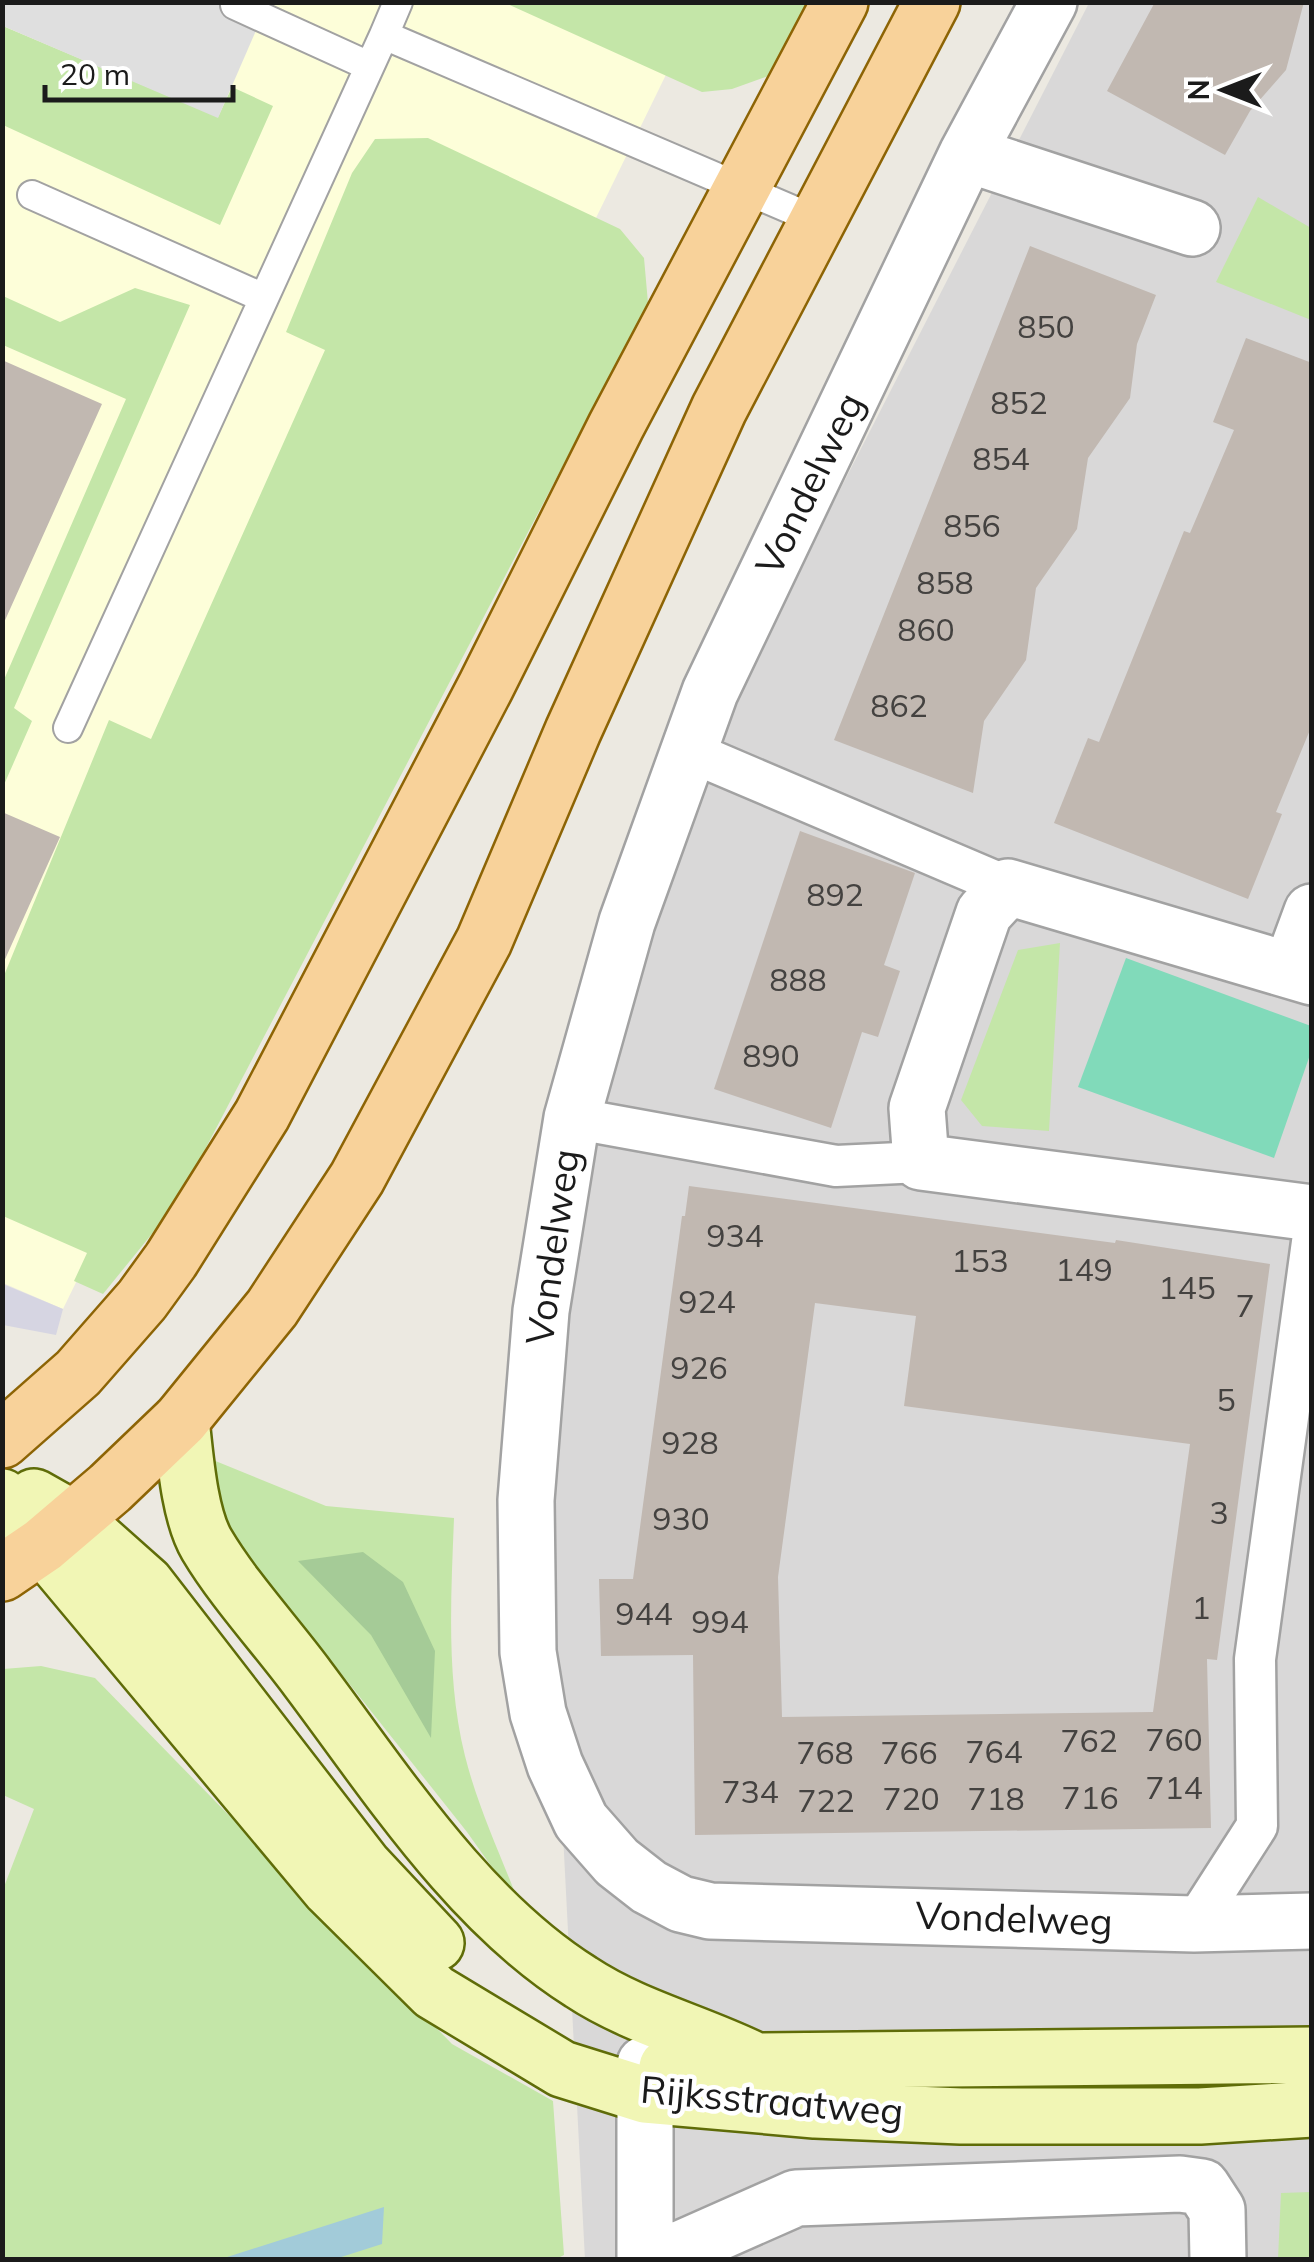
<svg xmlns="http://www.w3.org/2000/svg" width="1314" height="2262" font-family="Mulish,sans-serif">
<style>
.residential{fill:#d9d8d8}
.education{fill:#fdfed9}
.grass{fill:#c4e6a8}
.forest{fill:#a5cb97}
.pitch{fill:#81daba}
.parking{fill:#dfdfdf}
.plaza{fill:#d6d5e2}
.water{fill:#a2cbd9}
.building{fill:#c1b8b1;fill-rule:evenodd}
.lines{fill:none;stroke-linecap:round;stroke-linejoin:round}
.service-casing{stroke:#a2a2a2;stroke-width:32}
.pedestrian-casing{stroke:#a2a2a2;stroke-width:45}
.minor-casing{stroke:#a2a2a2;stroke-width:60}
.secondary-casing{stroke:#5f6c08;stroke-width:60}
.primary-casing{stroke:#8d6405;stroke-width:60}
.service{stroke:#fff;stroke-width:28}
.pedestrian{stroke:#fff;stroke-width:40}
.minor{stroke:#fff;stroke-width:55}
.secondary{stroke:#f1f6b5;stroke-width:55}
.primary{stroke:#f8d29a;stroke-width:55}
.labels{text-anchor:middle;stroke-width:9;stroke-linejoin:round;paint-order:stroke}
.number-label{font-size:32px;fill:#444240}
.street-label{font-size:38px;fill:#1b1b1b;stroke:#fff}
</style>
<rect width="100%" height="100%" fill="#ece9e1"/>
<!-- residential -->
<path class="residential" d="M1089 3H1311V2259L585 2260 545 1486 574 1211 626 980 737 691Z"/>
<!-- education -->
<path class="education" d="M3 3H701L63 1309 3 1283Z"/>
<!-- grass -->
<path class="grass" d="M505 3H820L771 75 732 89 702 92Z
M3 26 218 117 232 87 273 106 220 225 3 125Z
M428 138 620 229 644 258 648 303 177 1203 103 1294 74 1281 87 1253 3 1216V978L109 720 151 739 325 350 286 332 352 173 375 139Z
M1258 197 1311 228V320L1216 282Z
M135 288 190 305 14 708 32 721 3 787V682L126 399 3 345V296L60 322Z
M1060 943 1049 1131 982 1126 961 1100 1018 950Z
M213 1460 326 1506 454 1518C451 1598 446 1679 465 1756 478 1808 502 1858 521 1908L467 1832 228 1531 215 1495Z
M41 1666 95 1678 452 2044 553 2101 564 2255 554 2260 3 2259 2 1892 34 1809 3 1795V1669Z
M1311 2192V2259H1278L1281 2193Z"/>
<!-- forest -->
<path class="forest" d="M363 1552 403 1582 435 1651 431 1738 371 1635 298 1561Z"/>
<!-- pitch -->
<path class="pitch" d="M1126 958 1311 1026V1052L1274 1158 1078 1087Z"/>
<!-- parking -->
<path class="parking" d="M3 3H268L218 118 3 26Z"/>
<!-- plaza -->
<path class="plaza" d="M3 1284 63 1309 56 1335 3 1325Z"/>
<!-- water -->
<path class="water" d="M384 2207 382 2244 335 2259H221Z"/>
<!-- building -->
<path class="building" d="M1155 2H1304L1286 70 1250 111 1225 155 1107 91Z
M1030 246 1156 295 1137 344 1130 398 1088 458 1077 529 1036 588 1026 660 984 721 973 793 834 740Z
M1246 338 1312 363V725L1276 812 1282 814 1248 899 1054 823 1088 738 1099 742 1184 531 1190 533 1234 430 1213 422Z
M2 360 102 404 2 627Z
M2 812 60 837 2 966Z
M800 831 915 873 884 965 900 971 878 1037 862 1032 831 1128 714 1089Z
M689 1186 1115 1243 1116 1240 1270 1264 1217 1660 1207 1659 1211 1828 695 1835 693 1655 601 1656 599 1579H633L682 1216H685ZM815 1303 916 1316 904 1406 1190 1444 1153 1712 782 1717 778 1577Z"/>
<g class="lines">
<!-- service casing -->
<g class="service-casing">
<path id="service" d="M235 5 369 66
M384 35 398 2
M32 195 264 298
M68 728 384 35 816 220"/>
</g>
<!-- pedestrian casing -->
<g class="pedestrian-casing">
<path id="pedestrian" d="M691 752 1008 887
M572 1118 836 1166 921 1162
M1194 1924 1257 1826 1255 1659 1312 1242"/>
</g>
<!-- minor casing -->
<g class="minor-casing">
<path id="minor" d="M1049 2 967 154 710 692 627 922 572 1118 541 1311 526 1500 528 1652 538 1713 555 1765 581 1821 617 1862 649 1887 681 1904 710 1911 1194 1924 1312 1921
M967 154 1192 228
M1291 969 1312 912
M1312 977 1008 887 984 913 917 1108 921 1162 1312 1213
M645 2064V2260
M656 2260 796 2198 1180 2184 1202 2187 1217 2210 1218 2260"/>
</g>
<!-- secondary casing -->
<g class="secondary-casing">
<path id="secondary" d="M181 1420C185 1455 189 1515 207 1545 233 1589 277 1637 308 1679 387 1784 468 1911 581 1982 634 2017 697 2032 754 2060
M2 1497 330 1889 434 1992 562 2069 645 2095 815 2110 961 2116H1200L1312 2109
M34 1497 73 1519 146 1584 364 1866 436 1943
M667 2067 711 2073 756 2061 1312 2055"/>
</g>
<!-- primary casing -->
<g class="primary-casing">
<path id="primary" d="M2 1440 78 1373 142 1300 171 1260 262 1115 486 686 616 426 840 2
M2 1573 43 1545 110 1488 181 1420 272 1308 357 1178 484 941 573 731 719 409 932 2"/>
</g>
<!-- service -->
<use href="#service" class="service"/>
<!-- pedestrian -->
<use href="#pedestrian" class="pedestrian"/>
<!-- minor -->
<use href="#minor" class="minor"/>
<!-- secondary -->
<use href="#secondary" class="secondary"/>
<!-- primary -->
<use href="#primary" class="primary"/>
</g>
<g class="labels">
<!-- number labels -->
<g class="number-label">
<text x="1046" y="338">850</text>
<text x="1019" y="414">852</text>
<text x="1001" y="470">854</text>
<text x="972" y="537">856</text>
<text x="945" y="594">858</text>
<text x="926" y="641">860</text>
<text x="899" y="717">862</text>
<text x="835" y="906">892</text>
<text x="798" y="991">888</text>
<text x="771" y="1067">890</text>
<text x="735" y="1247">934</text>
<text x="980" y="1272">153</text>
<text x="1084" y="1281">149</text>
<text x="1187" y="1299">145</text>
<text x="707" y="1313">924</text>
<text x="1245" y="1317">7</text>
<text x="699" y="1379">926</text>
<text x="1226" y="1411">5</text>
<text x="690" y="1454">928</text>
<text x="1219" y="1524">3</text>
<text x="681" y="1530">930</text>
<text x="1201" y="1619">1</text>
<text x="644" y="1625">944</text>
<text x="720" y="1633">994</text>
<text x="1174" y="1751">760</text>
<text x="1089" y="1752">762</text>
<text x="994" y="1763">764</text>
<text x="825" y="1764">768</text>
<text x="909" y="1764">766</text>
<text x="1174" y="1799">714</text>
<text x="750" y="1803">734</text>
<text x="1090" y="1809">716</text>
<text x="911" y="1810">720</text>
<text x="996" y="1810">718</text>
<text x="826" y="1812">722</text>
</g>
<!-- street labels -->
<g class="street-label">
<text transform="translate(810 484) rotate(-64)" y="13">Vondelweg</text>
<text transform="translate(553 1247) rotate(-82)" y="13">Vondelweg</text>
<text transform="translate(1014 1919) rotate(2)" y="13">Vondelweg</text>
<text transform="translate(772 2101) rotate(5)" y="13">Rijksstraatweg</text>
</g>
</g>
<!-- border -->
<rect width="1314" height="2262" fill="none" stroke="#1b1b1b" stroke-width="10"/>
<!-- north arrow -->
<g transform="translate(1224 90) rotate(270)" stroke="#ffffff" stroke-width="8" paint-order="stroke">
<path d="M0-8L18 38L0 25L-18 38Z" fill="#1b1b1b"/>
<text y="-15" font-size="28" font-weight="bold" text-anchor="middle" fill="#1b1b1b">N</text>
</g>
<!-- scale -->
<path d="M45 85v15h188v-15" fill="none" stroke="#1b1b1b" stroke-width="5"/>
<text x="60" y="85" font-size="30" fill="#1b1b1b" stroke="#ffffff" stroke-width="8" paint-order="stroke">20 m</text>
</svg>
